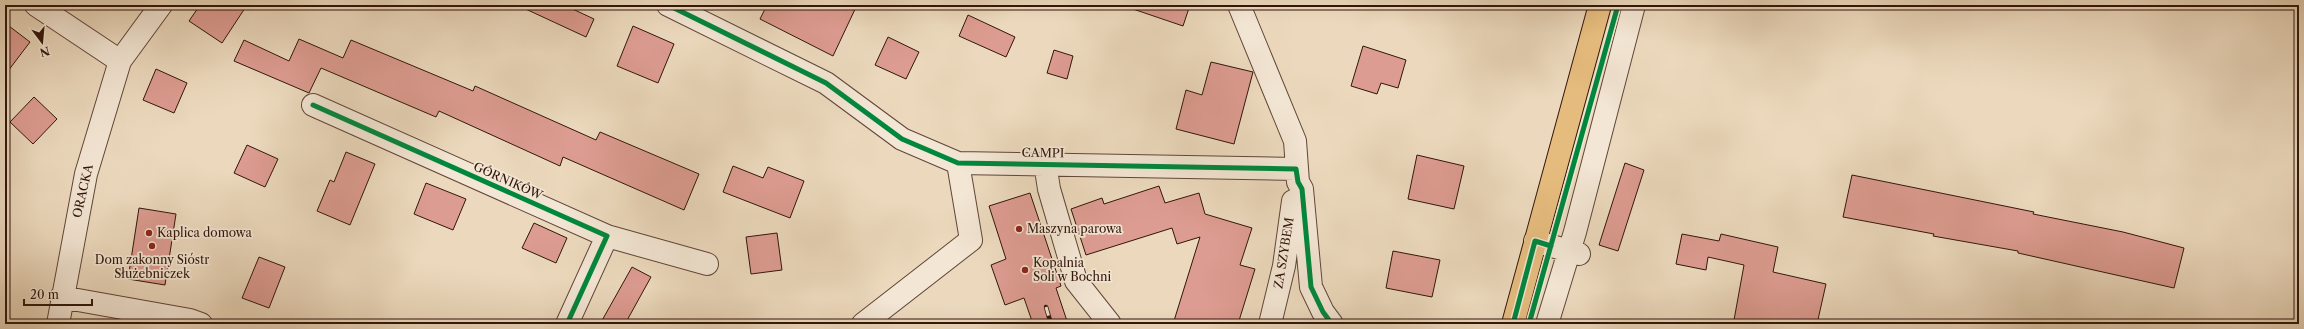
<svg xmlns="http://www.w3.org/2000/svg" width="2304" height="329" font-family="'Libre Caslon Text',serif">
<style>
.building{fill:#dd9c91;stroke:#31150b}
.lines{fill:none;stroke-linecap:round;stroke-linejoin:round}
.minor-casing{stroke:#604638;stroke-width:24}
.major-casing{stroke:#31150b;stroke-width:24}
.minor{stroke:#f3e6d4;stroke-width:22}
.major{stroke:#e6bc7e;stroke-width:22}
.rail-casing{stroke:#31150b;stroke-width:4.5}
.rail{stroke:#f3e6d4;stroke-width:3;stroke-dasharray:9;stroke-linecap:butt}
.cycleway-casing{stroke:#f3e6d4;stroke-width:8}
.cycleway{stroke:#00873e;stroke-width:5}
.poi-dot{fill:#8f2418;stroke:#f3e6d4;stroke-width:1.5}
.labels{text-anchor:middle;stroke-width:3.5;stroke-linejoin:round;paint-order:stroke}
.street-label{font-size:12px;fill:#31150b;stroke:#f3e6d4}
.poi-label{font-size:12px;fill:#31150b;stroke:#f3e6d4;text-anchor:start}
</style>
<rect width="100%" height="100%" fill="#ecd9bd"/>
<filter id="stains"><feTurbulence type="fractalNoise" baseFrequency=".005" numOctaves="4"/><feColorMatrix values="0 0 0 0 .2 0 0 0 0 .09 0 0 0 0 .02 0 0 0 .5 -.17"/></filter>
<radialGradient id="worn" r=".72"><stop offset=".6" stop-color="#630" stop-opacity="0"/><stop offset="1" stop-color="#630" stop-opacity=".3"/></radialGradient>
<!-- building -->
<path class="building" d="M200 5H247L222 43 189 21Z
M517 5H564L594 19 586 37Z
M767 5H857L833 56 760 19Z
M1130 5H1190L1183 26 1130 8Z
M968 15 1015 37 1006 57 959 36Z
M5 23 30 42 5 75Z
M633 26 674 44 658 83 617 66Z
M888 37 919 52 906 79 875 65Z
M299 39 343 58 351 40 473 91 475 86 596 140 600 132 699 174 684 210 563 157 560 166 439 111 436 117 321 68 309 93 234 61 244 40 289 61Z
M1363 46 1406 60 1398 88 1381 83 1377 94 1351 86Z
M1054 50 1073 56 1067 79 1047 73Z
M1211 62 1253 72 1234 144 1176 129 1186 90 1202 95Z
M156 69 187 83 174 113 143 100Z
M34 97 57 119 33 144 10 122Z
M247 145 278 159 265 187 234 173Z
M346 152 375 164 350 225 317 211 330 180 334 182Z
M1417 155 1464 166 1454 209 1408 199Z
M1625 163 1644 170 1618 251 1599 245Z
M733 166 763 178 768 167 804 181 790 218 723 192Z
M1852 175 2034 212 2033 214 2123 232 2184 248 2174 288 2018 253V251L1933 236 1934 234 1843 217Z
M426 183 466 199 453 230 414 214Z
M1159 186 1165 203 1199 193 1205 214 1252 228 1240 265 1255 269 1238 324H1173L1200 237 1177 244 1172 228 1086 255 1071 209 1102 198 1104 204Z
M1030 193 1061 286 1056 288 1068 324H1033L1024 298 1005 305 991 265 1006 259 989 206Z
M139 208 176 214 165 285 128 279Z
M534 223 567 238 556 263 522 248Z
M777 233 782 270 751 274 746 237Z
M1682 234 1719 241 1721 234 1778 247 1773 272 1826 284 1817 324H1754L1734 320 1744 265 1708 257 1706 270 1676 264Z
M1393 251 1440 260 1432 297 1386 288Z
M259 257 285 267 269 308 242 298Z
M632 267 651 277 625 324H600Z"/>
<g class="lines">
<!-- minor casing -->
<g class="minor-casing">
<path id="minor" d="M36 5 120 61
M668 5 826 83 902 139 958 163 1296 169
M1239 5 1295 141 1298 182 1302 189 1311 287 1323 312 1332 324
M313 105 607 236 567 324
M1045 163 1049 189 1076 281 1110 324
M607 236 707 264
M1535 241 1579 254
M61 297 190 320 201 324
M58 324 86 174 120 61 161 5
M863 324 971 240 958 163
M1270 324 1284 266 1293 201
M1547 324 1575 232 1634 5"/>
</g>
<!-- major casing -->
<g class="major-casing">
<path id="major" d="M1513 324 1600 5"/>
</g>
<!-- minor -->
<use href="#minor" class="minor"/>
<!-- major -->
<use href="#major" class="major"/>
<!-- rail casing -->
<g class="rail-casing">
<path id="rail" d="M1046 307 1051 324"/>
</g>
<!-- rail -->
<use href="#rail" class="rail"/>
<!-- cycleway casing -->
<g class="cycleway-casing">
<path id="cycleway" d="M668 5 826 83 902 139 958 163 1296 169 1298 182 1302 189 1311 287 1323 312 1332 324
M313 105 607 236 567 324
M1513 324 1535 241 1551 246
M1529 324 1618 5"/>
</g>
<!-- cycleway -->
<use href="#cycleway" class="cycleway"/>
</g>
<!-- markers -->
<g class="poi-dot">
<circle cx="1019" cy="229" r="4"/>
<circle cx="149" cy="233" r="4"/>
<circle cx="152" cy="246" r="4"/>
<circle cx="1025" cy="270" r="4"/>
</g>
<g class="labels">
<!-- street labels -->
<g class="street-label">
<text transform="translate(1043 153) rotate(1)" y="4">CAMPI</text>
<text transform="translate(508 181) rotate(24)" y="4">GÓRNIKÓW</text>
<text transform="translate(83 191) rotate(-77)" y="4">ORACKA</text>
<text transform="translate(1284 253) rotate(-81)" y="4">ZA SZYBEM</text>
</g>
<!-- poi labels -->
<g class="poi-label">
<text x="1027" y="233">Maszyna parowa</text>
<text x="157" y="237">Kaplica domowa</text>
<text x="152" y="264" text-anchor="middle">Dom zakonny Sióstr<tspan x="152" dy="14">Służebniczek</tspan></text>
<text x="1033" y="267">Kopalnia<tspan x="1033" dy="14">Soli w Bochni</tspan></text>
</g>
</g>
<!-- margin -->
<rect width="2304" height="329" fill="none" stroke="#ecd9bd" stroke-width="20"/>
<rect x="6" y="6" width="2292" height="317" fill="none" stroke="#31150b" stroke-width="2"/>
<rect x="10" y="10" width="2284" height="309" fill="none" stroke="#31150b"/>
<!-- north arrow -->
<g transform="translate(42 42) rotate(164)" stroke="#f3e6d4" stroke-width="3" paint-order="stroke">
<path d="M0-3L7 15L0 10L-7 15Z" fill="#31150b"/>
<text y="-6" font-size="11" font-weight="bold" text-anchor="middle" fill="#31150b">N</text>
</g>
<!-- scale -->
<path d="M24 299v6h68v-6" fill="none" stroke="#31150b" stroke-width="2"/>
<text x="30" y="299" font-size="12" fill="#31150b" stroke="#f3e6d4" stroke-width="3" paint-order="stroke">20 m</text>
<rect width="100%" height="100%" filter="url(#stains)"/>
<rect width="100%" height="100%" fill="url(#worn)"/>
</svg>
